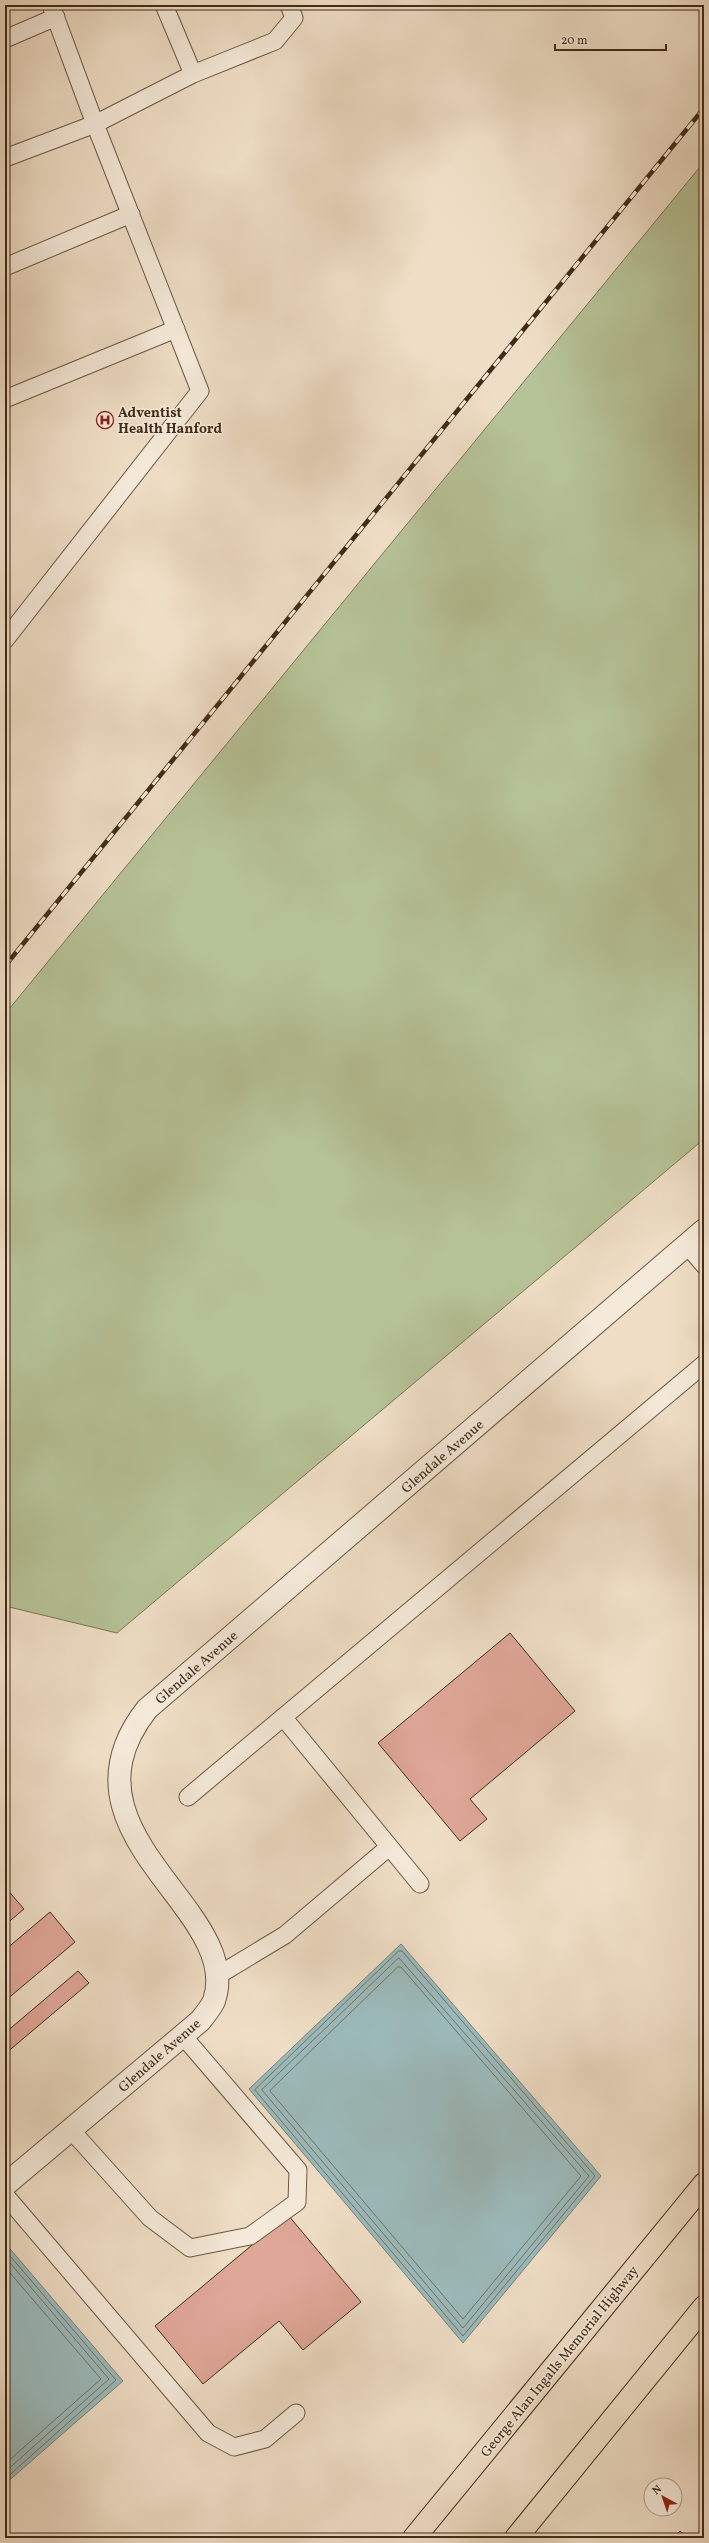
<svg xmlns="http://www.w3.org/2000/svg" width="709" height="2543" font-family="Vollkorn,serif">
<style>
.green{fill:#b6c297;stroke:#7c7657}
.water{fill:#9cbbbc;stroke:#78817a}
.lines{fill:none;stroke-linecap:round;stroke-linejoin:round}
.shore{stroke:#6e736a;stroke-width:1}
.building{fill:#dfa798;stroke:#412b17}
.service-casing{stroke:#6c5843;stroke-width:19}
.minor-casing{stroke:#6c5843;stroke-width:24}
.motorway-casing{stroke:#412b17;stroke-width:24}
.service{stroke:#f5eada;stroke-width:17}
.minor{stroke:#f5eada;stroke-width:22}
.motorway{stroke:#efdec6;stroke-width:22}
.rail-casing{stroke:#412b17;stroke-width:4.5}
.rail{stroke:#f5eada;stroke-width:3;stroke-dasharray:9;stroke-linecap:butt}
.labels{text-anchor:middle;stroke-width:3.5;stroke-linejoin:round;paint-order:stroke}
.poi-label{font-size:14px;font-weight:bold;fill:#412b17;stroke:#f5eada;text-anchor:start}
.street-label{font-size:14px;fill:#412b17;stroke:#f5eada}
</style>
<rect width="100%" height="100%" fill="#efdec6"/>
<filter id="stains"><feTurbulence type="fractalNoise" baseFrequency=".005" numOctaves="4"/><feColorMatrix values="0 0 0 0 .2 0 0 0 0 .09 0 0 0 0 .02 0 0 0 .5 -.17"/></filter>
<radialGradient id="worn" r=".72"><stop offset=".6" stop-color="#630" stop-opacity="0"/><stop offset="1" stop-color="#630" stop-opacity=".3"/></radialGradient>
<!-- green -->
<path class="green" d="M704 162V1139L117 1633 5 1606V1014Z"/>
<!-- water -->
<path class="water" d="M401 1944 601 2176 463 2343 249 2089Z
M5 2243 123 2381 5 2484Z"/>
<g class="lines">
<!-- shore -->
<path class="shore" d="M399 1951H402L595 2176 463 2336 255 2090Z
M399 1958 589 2176 463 2328 262 2090Z
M398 1967H401L581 2176 463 2319 270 2091Z
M5 2250 116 2380 5 2479
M5 2257 109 2379 5 2472
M5 2267 101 2379 5 2464"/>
</g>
<!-- building -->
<path class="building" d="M510 1633 575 1711 470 1799 487 1819 460 1841 378 1743Z
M5 1887 24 1909 5 1925Z
M50 1912 75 1942 5 2001V1950Z
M78 1971 89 1983 5 2054V2033Z
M288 2215 361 2302 303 2350 279 2321 203 2384 155 2326Z
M680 2531 688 2538H674Z"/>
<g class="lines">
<!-- service casing -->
<g class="service-casing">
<path id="service" d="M164 5 193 74
M5 39 56 17
M5 158 95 124 193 74 275 41 294 18 289 5
M5 267 131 214
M5 399 176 329
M5 640 200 391 95 124 51 5
M687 1245 704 1265
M283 1717 420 1884
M188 1797 704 1364
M217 1976 285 1935 389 1847
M71 2130 150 2218 190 2248 250 2236 297 2202 298 2170 183 2036
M5 2195 208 2433 234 2447 265 2439 296 2413"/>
</g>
<!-- minor casing -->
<g class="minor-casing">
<path id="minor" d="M5 2185 200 2021C205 2015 211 2007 214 2001 245 1909 49 1834 147 1709L704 1230"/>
</g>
<!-- motorway casing -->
<g class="motorway-casing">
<path id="motorway" d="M414 2538 704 2184
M516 2538 704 2307"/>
</g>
<!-- service -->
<use href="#service" class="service"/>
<!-- minor -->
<use href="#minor" class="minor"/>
<!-- motorway -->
<use href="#motorway" class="motorway"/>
<!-- rail casing -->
<g class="rail-casing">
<path id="rail" d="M5 966 704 108"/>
</g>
<!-- rail -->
<use href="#rail" class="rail"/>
</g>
<!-- icons -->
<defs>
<g id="hospital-ring" transform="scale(0.9)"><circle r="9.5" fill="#f5eada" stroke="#8f2418" stroke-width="1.5"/><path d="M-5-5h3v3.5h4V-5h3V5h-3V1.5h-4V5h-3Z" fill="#8f2418"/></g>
</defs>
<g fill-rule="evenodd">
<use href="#hospital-ring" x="105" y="420"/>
</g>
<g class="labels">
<!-- poi labels -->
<g class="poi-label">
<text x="118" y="417">Adventist<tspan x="118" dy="16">Health Hanford</tspan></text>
</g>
<!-- street labels -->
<g class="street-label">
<text transform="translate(442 1456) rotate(-41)" y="5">Glendale Avenue</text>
<text transform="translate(196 1667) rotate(-41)" y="5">Glendale Avenue</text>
<text transform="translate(159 2055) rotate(-41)" y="5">Glendale Avenue</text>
<text transform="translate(559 2361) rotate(-51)" y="5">George Alan Ingalls Memorial Highway</text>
</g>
</g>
<!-- margin -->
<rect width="709" height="2543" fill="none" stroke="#efdec6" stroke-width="20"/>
<rect x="6" y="6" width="697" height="2531" fill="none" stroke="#412b17" stroke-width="2"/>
<rect x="10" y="10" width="689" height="2523" fill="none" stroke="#412b17"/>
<!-- north arrow -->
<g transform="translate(663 2497) rotate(320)"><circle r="19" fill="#f5eada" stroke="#ad9e8c"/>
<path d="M0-3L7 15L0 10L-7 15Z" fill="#8f2418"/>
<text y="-6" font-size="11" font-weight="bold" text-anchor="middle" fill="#412b17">N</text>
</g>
<!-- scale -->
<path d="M555 44v6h111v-6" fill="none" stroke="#412b17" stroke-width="2"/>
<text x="561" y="44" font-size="12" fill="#412b17" stroke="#f5eada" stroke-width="3" paint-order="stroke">20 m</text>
<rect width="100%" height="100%" filter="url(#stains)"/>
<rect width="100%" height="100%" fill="url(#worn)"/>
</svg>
